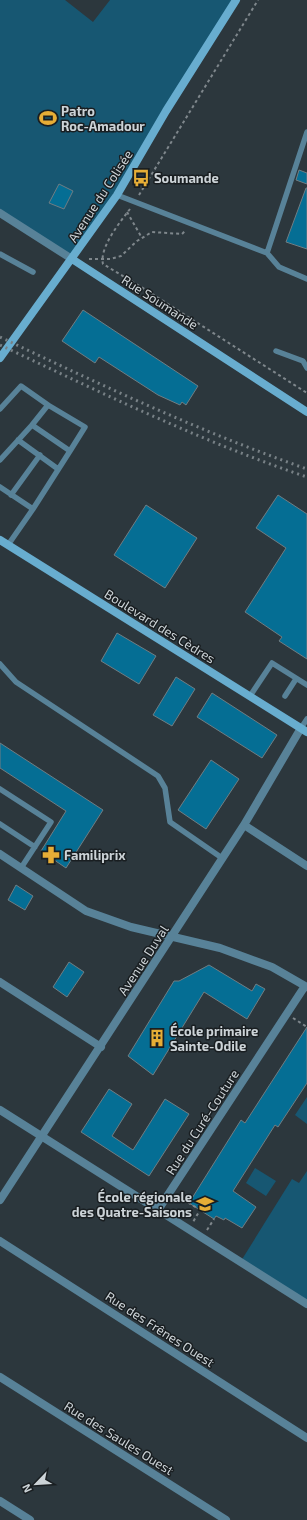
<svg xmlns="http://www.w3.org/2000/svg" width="307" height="1520" font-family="'Exo 2',sans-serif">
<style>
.green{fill:#175772}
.building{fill:#056e94;stroke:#707d83}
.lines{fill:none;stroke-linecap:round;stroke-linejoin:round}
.path{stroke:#7f878c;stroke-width:2;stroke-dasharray:3 3;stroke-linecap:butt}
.lane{stroke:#588298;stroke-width:5.5}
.street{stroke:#588298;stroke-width:8}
.secondary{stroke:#68adcf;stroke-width:8}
.rail{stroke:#788186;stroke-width:3;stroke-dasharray:2 4;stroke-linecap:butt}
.labels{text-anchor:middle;stroke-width:3;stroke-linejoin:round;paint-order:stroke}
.poi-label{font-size:13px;font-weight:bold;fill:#ccd3d7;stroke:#191e21;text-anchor:start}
.street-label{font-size:13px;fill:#ccd3d7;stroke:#191e21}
</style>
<rect width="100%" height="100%" fill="#2c373d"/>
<!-- green -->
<path class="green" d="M0 0H65L93 22 110 0H237L72 259 0 213Z
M307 1097V1124L295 1115Z
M255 1168 276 1181 266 1196 246 1183Z
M307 1171V1304L241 1261 292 1179 299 1183Z"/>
<!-- building -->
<path class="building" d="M299 170 307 173V184L296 180Z
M59 184 73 191 64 209 49 203Z
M306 188H307V249L286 242Z
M83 310 198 386 186 405 182 402 180 405 158 395 99 357 95 363 62 341Z
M278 495 307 514V659L279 641 282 637 245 612 286 548 256 528Z
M146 505 197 538 165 588 114 555Z
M117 633 156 656 139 684 101 661Z
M176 677 195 689 172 726 153 715Z
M212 693 277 735 262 758 197 717Z
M0 743 103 810 66 868 41 851 66 811 0 768Z
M211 760 239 779 206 829 178 810Z
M16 885 33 896 25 910 8 900Z
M69 962 84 972 67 997 53 987Z
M209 965 252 991 256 984 265 989 247 1019 204 992 153 1075 128 1056 174 981H179Z
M307 1027V1083L278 1127 275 1125 233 1191 256 1207 242 1228 225 1218 224 1220 216 1216 214 1219 189 1203 241 1120 245 1123Z
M109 1089 132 1104 112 1136 133 1150 165 1099 189 1114 149 1176 81 1132Z"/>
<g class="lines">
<!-- path -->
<path class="path" d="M139 195 258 0
M130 209C120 222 99 248 103 264L146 290 307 393
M127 212 142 238
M89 259H110L121 256 137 241 152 232 182 234 186 230
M293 1018 307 1027
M178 1196 200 1210 193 1222
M207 1230 214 1219"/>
<!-- lane -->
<path class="lane" d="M117 195 267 253 279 267 307 279
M267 253 307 132
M0 254 33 272
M276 351 303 361 307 368
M0 409 21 386 48 405
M32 425 48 405 85 427 70 451
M18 440 58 469
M0 460 32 425 70 451 33 509 0 487
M11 495 40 455
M8 545 33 509
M0 664 16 682 158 776 165 788 170 822 222 858
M250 696 272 663 307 685
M285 696 296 679
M301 728 307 719
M0 789 51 822 21 868
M0 824 35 847"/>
<!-- street -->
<path class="street" d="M0 213 72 259
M244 825 307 866
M0 854 86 911 131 927 220 948 272 967 307 987
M0 982 101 1047
M0 1110 307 1304
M0 1200 244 825 301 728
M158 1210 305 986
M0 1241 307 1438
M0 1377 226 1520
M0 1501 30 1520"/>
<!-- secondary -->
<path class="secondary" d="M72 259 307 412
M0 358 117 195 166 111 236 0
M0 540 307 732"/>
<!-- rail -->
<path class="rail" d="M0 337C101 385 201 432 307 469
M0 345C102 393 200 441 307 477"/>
</g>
<!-- icons -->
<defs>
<g id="stadium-bare" transform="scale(1.38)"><path d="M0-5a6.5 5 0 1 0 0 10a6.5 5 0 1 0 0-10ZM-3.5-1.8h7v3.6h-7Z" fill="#e6ad36" stroke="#191e21" stroke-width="2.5" paint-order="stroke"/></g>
<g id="bus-bare" transform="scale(1.38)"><path d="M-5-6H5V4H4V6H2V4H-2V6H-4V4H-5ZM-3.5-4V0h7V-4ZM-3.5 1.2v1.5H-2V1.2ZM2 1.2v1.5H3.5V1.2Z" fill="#e6ad36" stroke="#191e21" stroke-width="2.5" paint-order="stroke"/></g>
<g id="pharmacy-bare" transform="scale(1.38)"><path d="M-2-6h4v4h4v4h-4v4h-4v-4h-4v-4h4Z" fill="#e6ad36" stroke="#191e21" stroke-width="2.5" paint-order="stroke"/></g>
<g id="building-bare" transform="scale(1.38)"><path d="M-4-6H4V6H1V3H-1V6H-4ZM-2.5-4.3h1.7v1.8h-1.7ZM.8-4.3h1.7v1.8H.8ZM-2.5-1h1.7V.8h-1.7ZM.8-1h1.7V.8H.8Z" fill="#e6ad36" stroke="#191e21" stroke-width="2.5" paint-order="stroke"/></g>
<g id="school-bare" transform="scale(1.38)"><path d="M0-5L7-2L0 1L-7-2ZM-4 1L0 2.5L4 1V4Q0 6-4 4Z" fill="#e6ad36" stroke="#191e21" stroke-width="2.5" paint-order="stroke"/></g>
</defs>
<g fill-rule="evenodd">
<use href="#stadium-bare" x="48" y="118"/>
<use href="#bus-bare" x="141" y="178"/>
<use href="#pharmacy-bare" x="51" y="855"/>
<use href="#building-bare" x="157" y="1038"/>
<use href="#school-bare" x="205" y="1204"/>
</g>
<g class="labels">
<!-- poi labels -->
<g class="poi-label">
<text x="61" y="116">Patro<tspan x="61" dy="15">Roc-Amadour</tspan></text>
<text x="154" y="183">Soumande</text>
<text x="64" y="860">Familiprix</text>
<text x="170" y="1036">École primaire<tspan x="170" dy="15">Sainte-Odile</tspan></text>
<text x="192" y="1202" text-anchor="end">École régionale<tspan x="192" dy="15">des Quatre-Saisons</tspan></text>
</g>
<!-- street labels -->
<g class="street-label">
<text transform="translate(100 196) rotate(-57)" y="5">Avenue du Colisée</text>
<text transform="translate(160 302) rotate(33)" y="5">Rue Soumande</text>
<text transform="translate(160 626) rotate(32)" y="5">Boulevard des Cèdres</text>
<text transform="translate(143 960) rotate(-57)" y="5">Avenue Duval</text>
<text transform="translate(202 1122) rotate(-57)" y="5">Rue du Curé-Couture</text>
<text transform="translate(160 1329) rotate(33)" y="5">Rue des Frênes Ouest</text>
<text transform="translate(119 1438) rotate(32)" y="5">Rue des Saules Ouest</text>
</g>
</g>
<!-- north arrow -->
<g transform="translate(36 1484) rotate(245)" stroke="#191e21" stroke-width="3" paint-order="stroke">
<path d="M0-3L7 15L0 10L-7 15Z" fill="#ccd3d7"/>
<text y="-6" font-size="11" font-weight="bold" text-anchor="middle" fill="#ccd3d7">N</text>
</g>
</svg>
